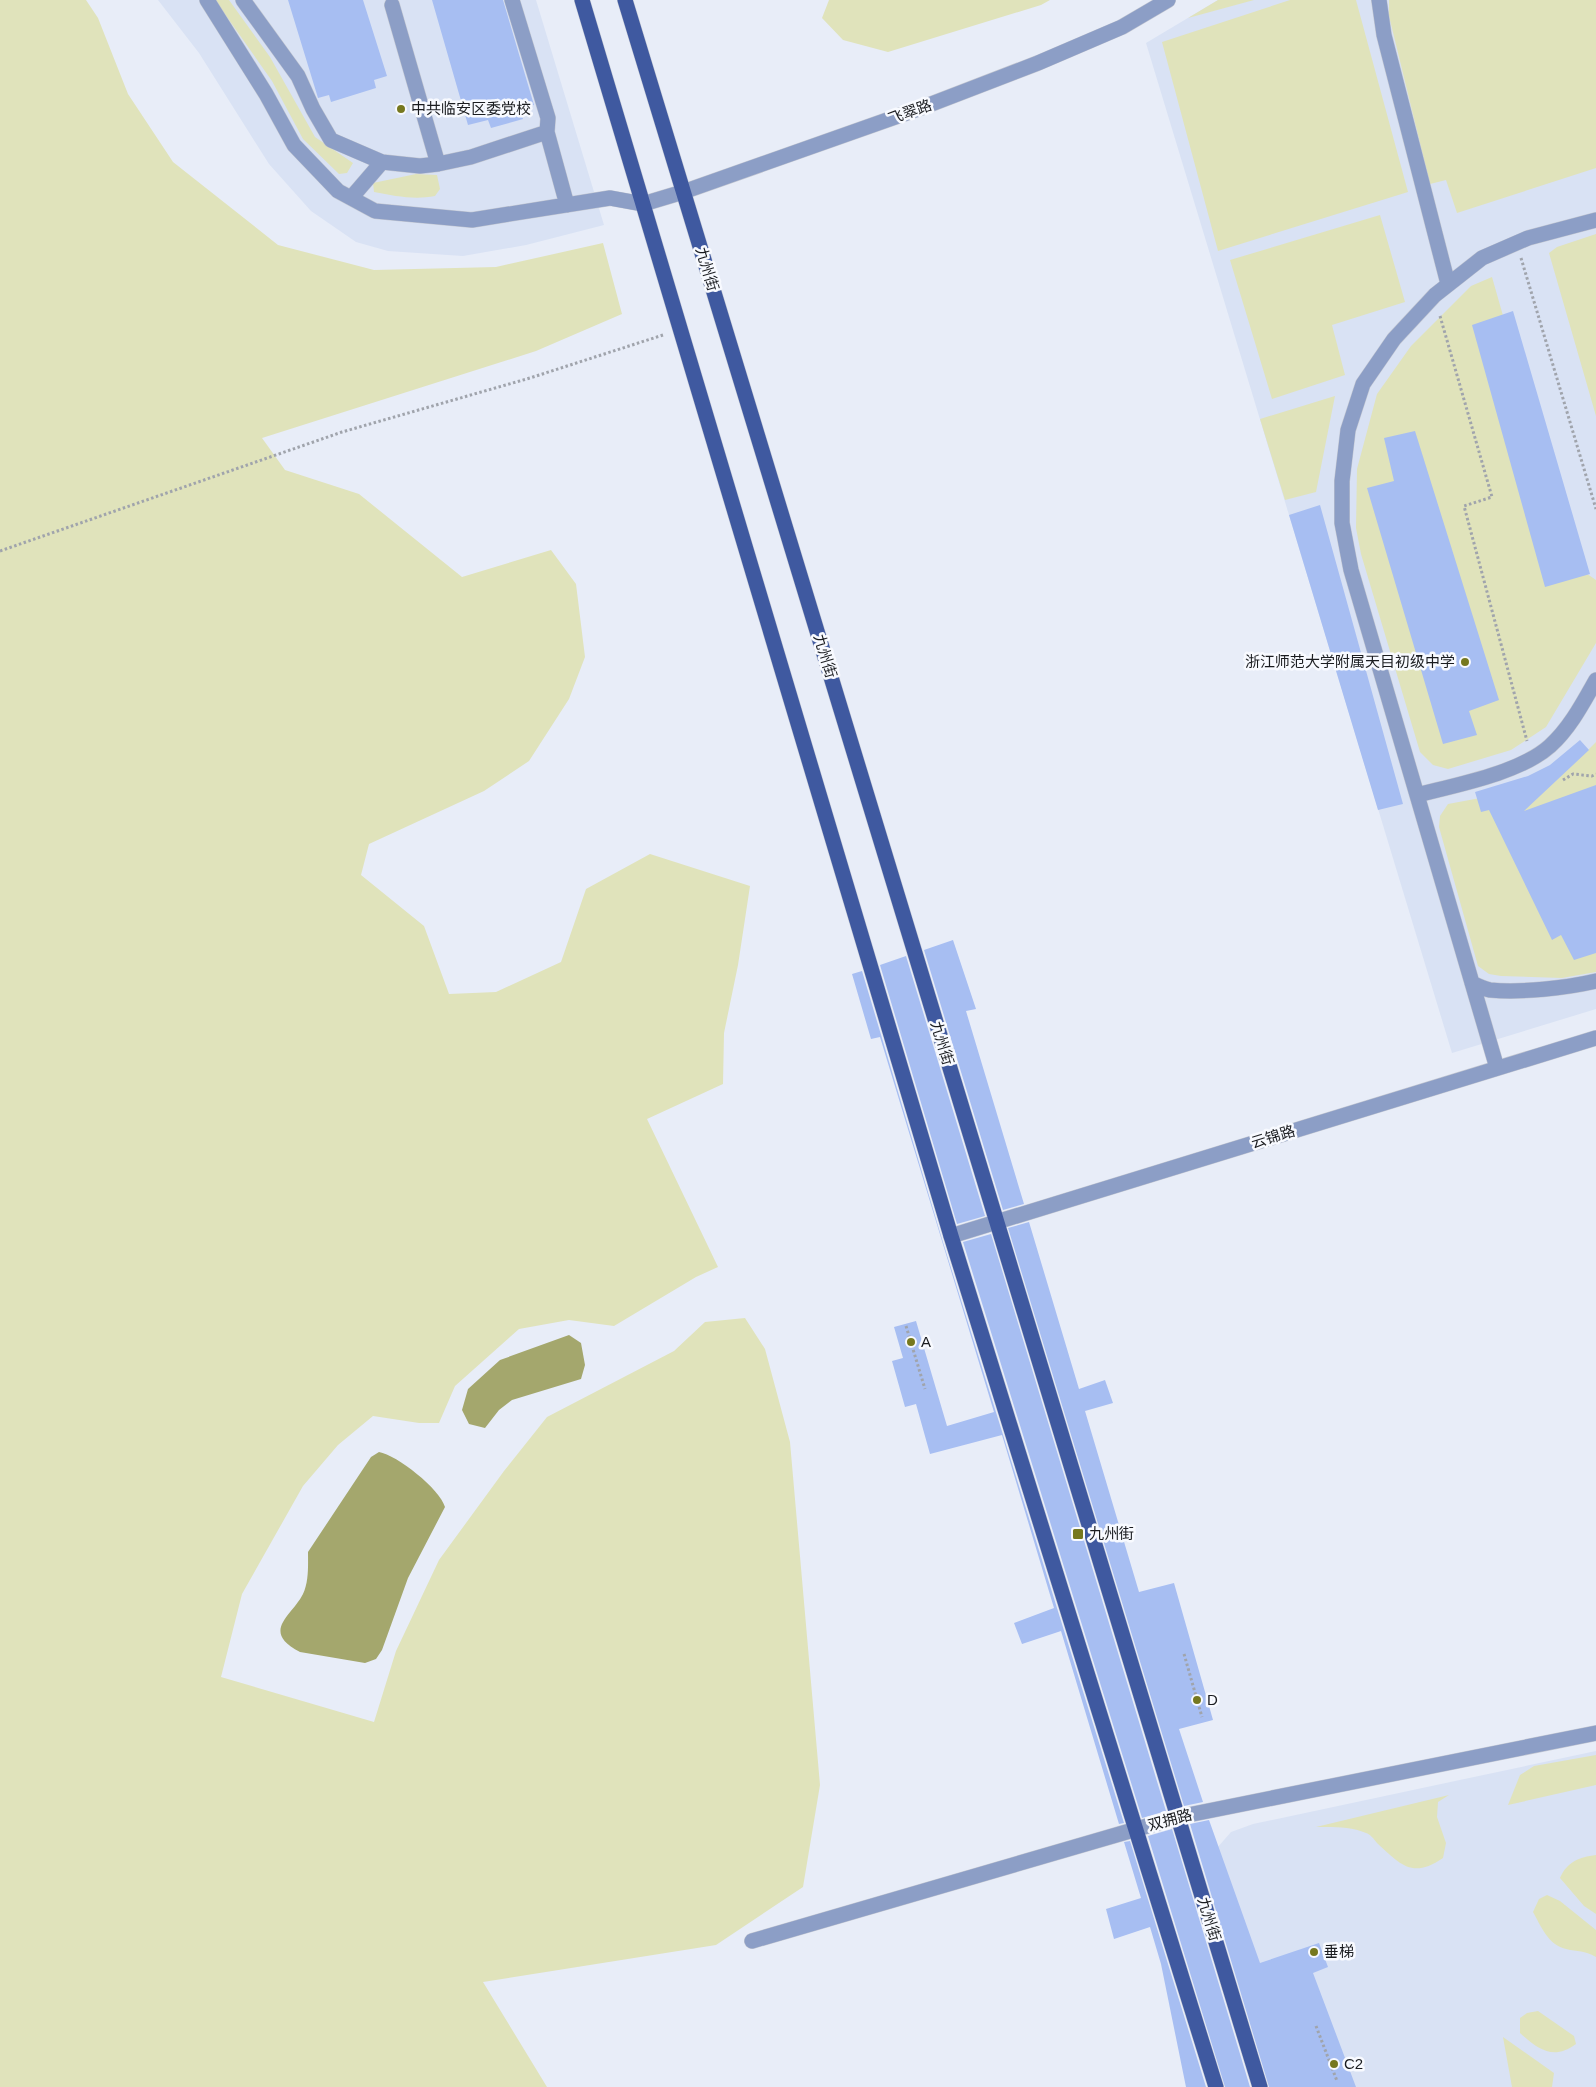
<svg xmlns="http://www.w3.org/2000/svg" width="1596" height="2087" font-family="Arial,'Noto Sans SC',sans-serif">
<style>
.built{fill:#d9e2f4}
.green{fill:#e0e3bb}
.water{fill:#a4a76d}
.building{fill:#a7bef2}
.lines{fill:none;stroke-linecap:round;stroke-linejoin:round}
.minor-casing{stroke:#c3c7d1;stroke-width:16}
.major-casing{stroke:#c3c7d1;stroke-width:16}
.path{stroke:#a0a4ac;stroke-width:3;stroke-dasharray:2.5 2.5;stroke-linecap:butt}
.minor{stroke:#8c9ec6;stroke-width:15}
.major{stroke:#3f59a0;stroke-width:15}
.poi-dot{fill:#76781f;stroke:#f8faff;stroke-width:2}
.labels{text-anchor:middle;stroke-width:5;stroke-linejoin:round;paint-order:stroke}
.poi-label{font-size:15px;fill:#1a1c20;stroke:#f8faff;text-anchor:start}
.street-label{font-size:15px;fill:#1a1c20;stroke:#f8faff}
</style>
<rect width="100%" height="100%" fill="#e8edf8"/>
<!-- built -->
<path class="built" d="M158 0H536L604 225 526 245 463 256 388 251 356 242 311 211 269 164 199 53Z
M1218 0H1596V1009L1452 1053 1146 43Z
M1596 1751V2087H1291L1217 1848 1231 1832 1253 1824Z"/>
<!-- green -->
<path class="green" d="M0 0H86L98 18 128 94 173 162 278 245 374 270 496 267 603 243 622 314 536 351 262 438 285 470 359 494 462 577 551 550 576 584 585 657 569 699 529 761 484 791 369 844 361 875 424 926 449 994 496 992 561 962 586 889 650 854 750 886 738 965 724 1033 723 1084 647 1119 718 1267 696 1277 614 1326 569 1320 519 1329 455 1386 439 1423H419L373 1416 338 1445 303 1486 242 1594 221 1677 374 1722 396 1651 439 1560 504 1471 547 1417 674 1351 705 1322 745 1318 765 1349 790 1442 820 1785 803 1887 716 1945 483 1982 547 2087H0Z
M215 0H229L270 57 315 137 353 163 347 173 339 174 303 139 272 81Z
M829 0H1050L1041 5 888 52 843 40 822 18Z
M1218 0H1254L1188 18Z
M1290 0H1356L1408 192 1218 251 1162 42Z
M1389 0H1596V168L1457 213 1446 180 1430 184 1389 16Z
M416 174 437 175 440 189 435 196C414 200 395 196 374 192L373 183Z
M1380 215 1405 302 1332 325 1345 375 1272 399 1230 260Z
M1596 234V416L1549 253 1557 247Z
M1492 277 1574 565 1596 580V643L1546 727 1511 750 1448 769 1433 765 1420 752 1361 554 1356 528 1357 469 1377 394 1411 346 1471 286Z
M1335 396 1316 492 1285 500 1260 419Z
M1596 742V972L1562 978 1501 976 1489 974 1478 966 1439 827 1440 816 1448 804 1529 789 1586 752Z
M1596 1755V1785L1508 1805 1520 1775 1534 1766Z
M1449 1795 1438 1802 1437 1817 1446 1843 1443 1858C1412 1879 1401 1865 1377 1843 1374 1839 1370 1834 1366 1833 1350 1826 1332 1827 1316 1827Z
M1596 1855V1914L1584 1906 1560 1878C1567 1862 1579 1857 1596 1855Z
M1547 1895 1560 1901 1596 1930V1957C1584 1950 1578 1952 1566 1949 1548 1945 1541 1926 1533 1912L1539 1899Z
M1538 2011 1574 2036 1576 2044C1553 2061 1538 2049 1520 2033V2018L1527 2013Z
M1503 2037 1554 2073 1552 2087H1512Z"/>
<!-- water -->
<path class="water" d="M569 1335 581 1343 585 1365 581 1379 512 1400 499 1410 485 1428 469 1424 462 1410 468 1389 500 1360Z
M379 1452C397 1455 440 1489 445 1507L408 1578 382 1650 376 1659 365 1663 300 1652C260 1631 292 1616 303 1594 309 1581 308 1566 308 1552L371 1457Z"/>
<!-- building -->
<path class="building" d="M288 0H363L387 76 374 80 376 88 331 102 329 95 318 98Z
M432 0H503L534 105 520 109 523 119 491 128 488 120 468 125Z
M1513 311 1590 574 1545 587 1472 325Z
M1415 431 1499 700 1469 711 1477 735 1443 744 1367 488 1394 481 1384 438Z
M1320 505 1403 804 1378 810 1289 515Z
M1580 740 1589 750 1524 811 1596 785V953L1574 960 1561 935 1552 940 1489 810 1481 812 1475 792 1528 776 1550 765Z
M953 940 976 1009 966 1011 1024 1204 1003 1210 924 950Z
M906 956 985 1216 957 1224 880 965Z
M862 971 942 1239 1124 1823 1119 1824 1061 1631 1022 1644 1014 1623 1054 1608 1002 1435 930 1454 916 1404 905 1407 892 1361 903 1358 894 1327 916 1321 947 1426 994 1412 880 1037 871 1039 852 974Z
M1029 1222 1079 1389 1105 1380 1113 1403 1085 1411 1139 1592 1174 1583 1213 1720 1179 1729 1203 1802 1184 1806 1008 1228Z
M991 1234 1166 1811 1142 1818 963 1242Z
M1209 1820 1260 1963 1319 1943 1328 1967 1313 1973 1356 2087H1269L1190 1824Z
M1172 1829 1250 2087H1225L1148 1836Z
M1130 1841 1206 2087H1186L1161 1964 1150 1927 1114 1939 1106 1909 1141 1898 1124 1842Z"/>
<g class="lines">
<!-- minor casing -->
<g class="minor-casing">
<path id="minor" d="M207 0 266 94 294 145 338 191 375 211 472 220 610 198 643 204 683 192 921 108 1038 63 1122 27 1168 0
M243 0 298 76 313 109 331 140 382 162 420 166 438 164 471 157 547 132
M512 0 548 118 547 132 567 205
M1379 0 1384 35 1448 284
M392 5 438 164
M351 198 382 162
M1417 795C1456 785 1520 773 1550 746 1570 728 1583 703 1596 680
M1472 983C1478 986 1484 989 1490 990 1521 993 1566 988 1596 981
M1497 1068 1351 570 1342 523V481L1348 430 1363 384 1394 339 1435 295 1482 258 1528 238 1596 220
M951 1236 1596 1038
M752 1941 1178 1817 1596 1733"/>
</g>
<!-- major casing -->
<g class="major-casing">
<path id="major" d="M582 0 951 1236 1216 2087
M625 0 1260 2087"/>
</g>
<!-- path -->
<path class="path" d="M1521 258 1596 509
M1440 316 1492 497 1464 506 1527 741
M0 551 342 432 530 378 663 335
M1563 780 1573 774 1592 776 1596 774
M906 1326 925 1389
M1184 1654 1202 1717
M1316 2026 1337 2081"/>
<!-- minor -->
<use href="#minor" class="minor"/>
<!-- major -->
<use href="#major" class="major"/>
</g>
<!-- markers -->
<g class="poi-dot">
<circle cx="401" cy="109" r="5"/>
<circle cx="1465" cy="662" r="5"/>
<circle cx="911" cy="1342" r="5"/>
<rect x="1072" y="1528" width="12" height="12" rx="2.5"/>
<circle cx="1197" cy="1700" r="5"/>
<circle cx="1314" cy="1952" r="5"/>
<circle cx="1334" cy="2064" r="5"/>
</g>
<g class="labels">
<!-- poi labels -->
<g class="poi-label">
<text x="411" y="114">中共临安区委党校</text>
<text x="1455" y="667" text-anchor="end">浙江师范大学附属天目初级中学</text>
<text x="921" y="1347">A</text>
<text x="1089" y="1539">九州街</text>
<text x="1207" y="1705">D</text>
<text x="1324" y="1957">垂梯</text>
<text x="1344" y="2069">C2</text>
</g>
<!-- street labels -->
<g class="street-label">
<text transform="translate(910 112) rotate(-20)" y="5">飞翠路</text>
<text transform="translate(707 269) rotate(73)" y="5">九州街</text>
<text transform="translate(825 656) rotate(73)" y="5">九州街</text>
<text transform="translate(942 1043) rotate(73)" y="5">九州街</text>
<text transform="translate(1273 1137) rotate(-17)" y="5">云锦路</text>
<text transform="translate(1170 1820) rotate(-15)" y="5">双拥路</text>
<text transform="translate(1209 1919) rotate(73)" y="5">九州街</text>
</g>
</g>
</svg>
